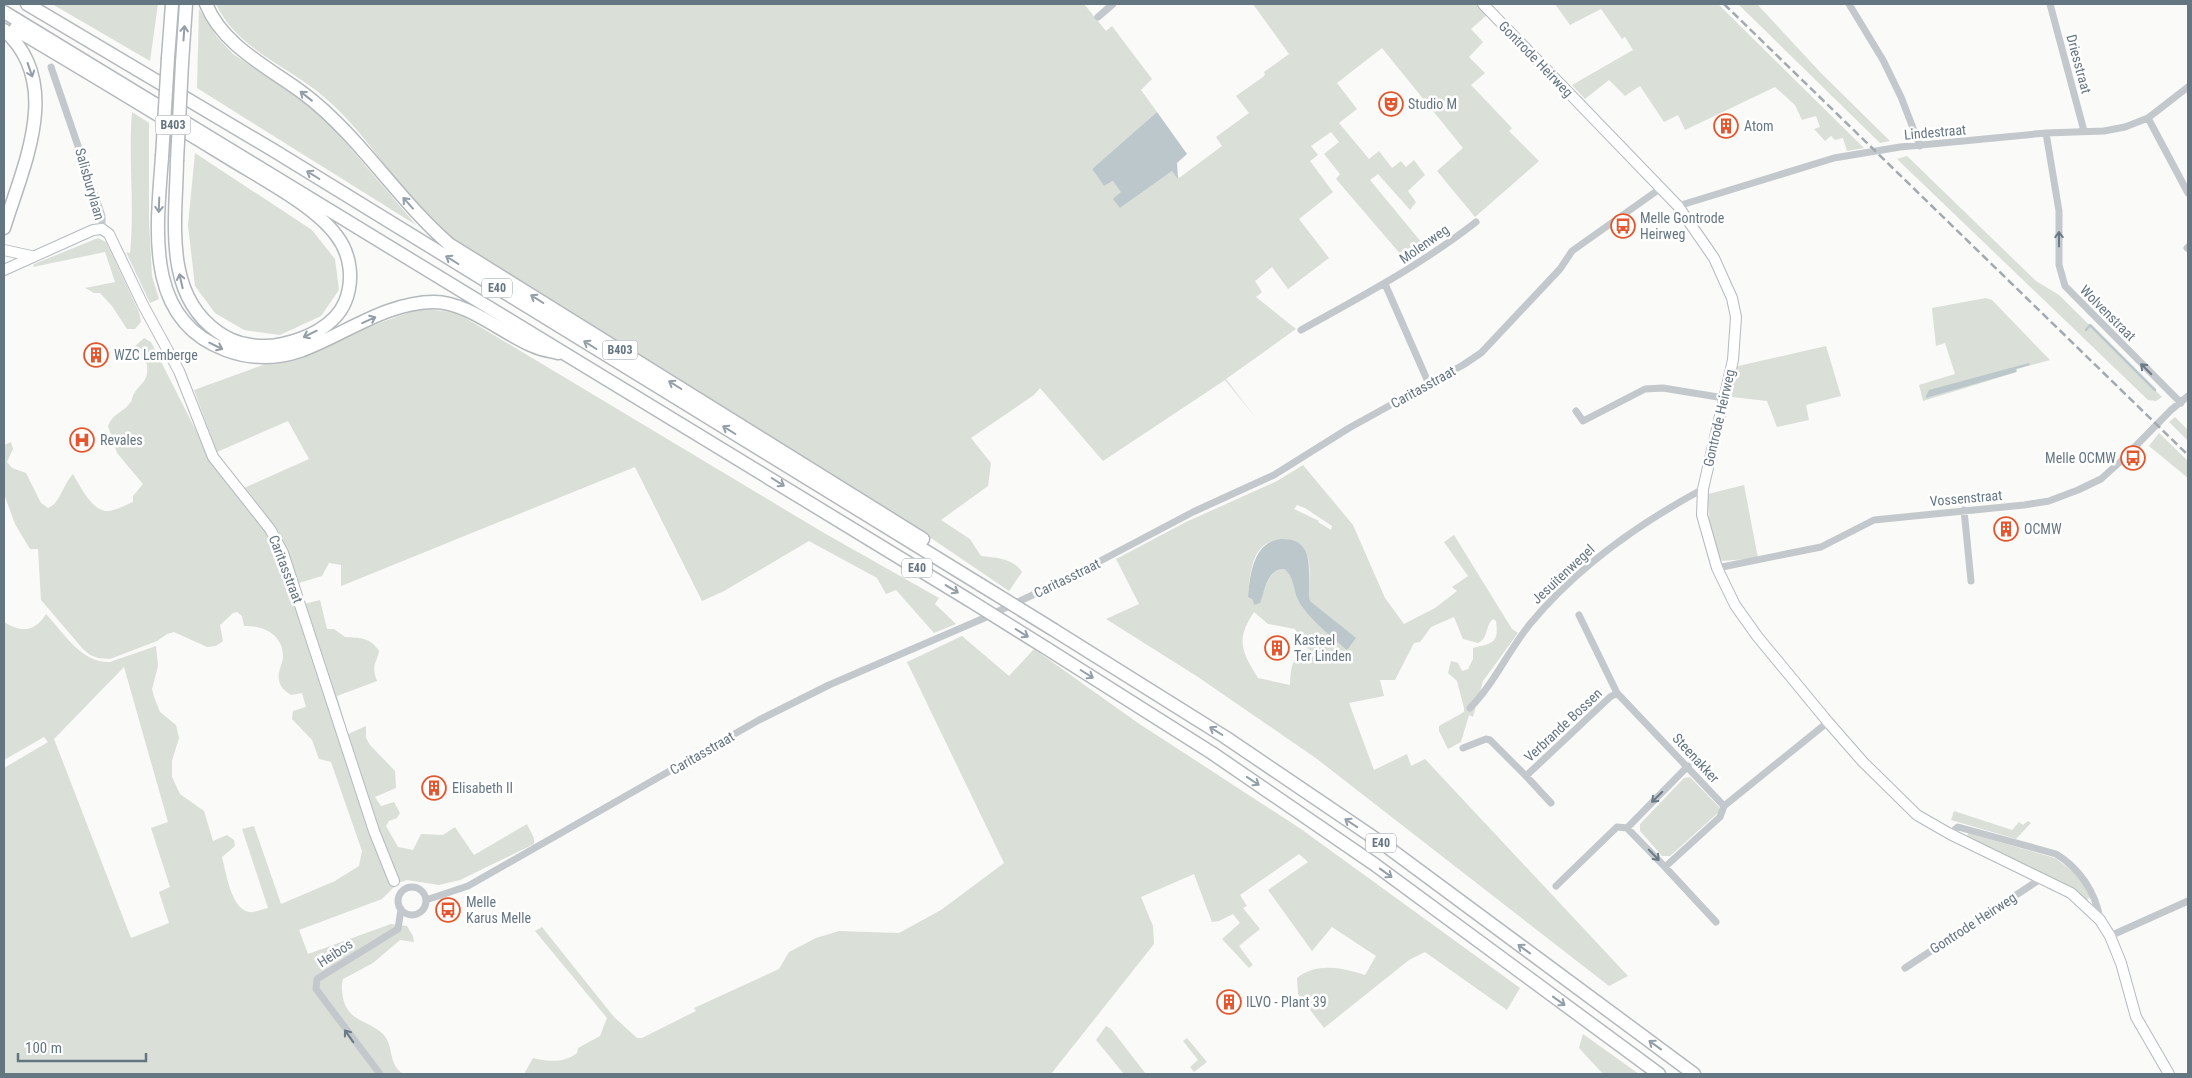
<svg xmlns="http://www.w3.org/2000/svg" width="2192" height="1078" font-family="'Roboto Condensed',sans-serif">
<style>
.green{fill:#dadfd7;fill-rule:evenodd}
.water{fill:#bbc7cb}
.lines{fill:none;stroke-linecap:round;stroke-linejoin:round}
.stream{stroke:#bbc7cb;stroke-width:2.5}
.secondary-casing{stroke:#b3babf;stroke-width:12}
.highway-casing{stroke:#b4b9bd;stroke-width:15}
.street{stroke:#c3c8cc;stroke-width:7}
.secondary{stroke:#fff;stroke-width:10}
.highway{stroke:#fff;stroke-width:12}
.rail{stroke:#a2aab0;stroke-width:2.5;stroke-dasharray:8 4;stroke-linecap:butt}
.highway-bridge-casing{stroke:#b4b9bd;stroke-width:15;stroke-linecap:butt}
.highway-bridge{stroke:#fff;stroke-width:12}
.oneway{stroke:#939fa8}
.oneway2{stroke:#6a7a87}
.labels{text-anchor:middle;stroke-width:5;stroke-linejoin:round;paint-order:stroke}
.shield{fill:#fff;stroke:#939fa8;stroke-width:1}
.shield-label{font-size:12px;font-weight:bold;fill:#657683}
.street-label{font-size:14px;fill:#657683;stroke:#fff}
.poi-label{font-size:14px;fill:#657683;stroke:#fff;text-anchor:start}
</style>
<rect width="100%" height="100%" fill="#fafaf8"/>
<!-- green -->
<path class="green" d="M52 4H158L150 61Z
M216 4H1084L1106 31 1112 26 1152 79 1141 90 1157 112 1092 169 1104 186 1113 181 1122 192 1120 208 1173 170 1179 178 1222 146 1216 137 1249 113 1236 96 1263 77 1265 74 1264 72 1289 54 1253 4H1478L1487 15 1471 29 1483 42 1469 57 1485 73 1471 85 1512 128 1509 131 1539 161 1475 217 1437 171 1463 148 1382 48 1337 83 1357 109 1339 123 1369 159 1379 151 1392 168 1401 161 1406 167 1414 160 1425 175 1408 191 1416 202 1410 210 1378 174 1370 180 1422 243 1426 252 1408 263 1336 179 1340 174 1324 154 1339 142 1331 132 1311 146 1318 155 1310 161 1333 192 1299 219 1329 258 1288 289 1272 267 1255 281 1262 292 1256 297 1296 329 1226 379 1256 418 1225 380 1103 461 1040 388 1034 395 971 438 991 463 988 486 941 520 970 539 981 556C996 558 1013 558 1022 572L1009 591 925 534 443 236C399 191 368 132 318 92 283 64 236 47 216 4Z
M1555 4H1718L1864 148 1847 151 1843 138 1835 140 1831 136 1825 141 1814 129 1820 127 1816 116 1802 120 1795 105 1775 87 1685 130 1678 115 1664 122 1640 86 1625 96 1609 80 1585 99 1572 85 1633 50 1625 37 1622 39 1601 9 1570 25Z
M1738 4H1757L1821 73 1890 141 1880 143Z
M199 9 217 37 233 54 307 103 328 122 416 225 197 88Z
M132 112 149 123V221L152 276 159 299 150 303 126 252 130 253C135 206 128 159 132 112Z
M195 153 312 230 335 259 339 290 321 316 280 335 244 330 215 313 195 286 188 225Z
M1907 156 2036 281 2059 295 2162 397 2156 401 2148 400 1897 159Z
M98 238 106 242 139 312 141 322 135 329H127L112 306 100 293H94L85 288 115 282 105 252 33 267 34 264Z
M1986 298 1992 300 2050 360 2017 369V372L1923 401 1919 385 1955 374 1945 343 1936 346 1932 308Z
M421 308 457 313 824 533 939 598 935 604 956 624 934 633 896 590 886 594 877 578 809 541 724 591 702 601 635 467 351 582 341 586V565L329 563 322 576 299 583 277 530 244 488 309 459 288 421 217 452 194 390Z
M144 338 151 342 215 468 264 528 274 545 291 590 304 604 320 600 327 629H334L345 637C360 638 370 637 379 651 376 665 371 665 377 681L337 696 348 734 366 726V738L370 745 395 771 396 788 375 797 381 806 394 802 400 813 397 818 389 821 386 826 398 847 413 850 421 834 443 835 455 827 474 855 527 824 534 838V844L460 880 439 885 407 880 398 883 382 899 299 930 308 954 391 924 407 926 413 936 414 942 400 940 373 963 343 979C341 986 342 991 343 998 348 1022 369 1020 383 1034 395 1047 387 1065 404 1074H4V768L48 742 44 737 4 760V622C21 633 35 632 46 614 64 633 81 663 110 662L156 646 158 666 152 689 154 697 160 712 176 725 179 738 172 761V777L180 794 204 811 213 841 227 835 234 840 235 846 222 857C226 872 231 909 249 912 254 913 263 909 268 908L242 829 254 826 281 904 335 881 359 866 362 851 331 762 319 759 312 740 292 719 293 711 306 707 302 693 291 695C285 691 280 687 279 680 277 672 283 664 283 656 283 634 262 625 244 626L242 616 237 612 233 613 220 625 223 641 216 646 207 647 174 632 167 634 157 641 110 659 98 658 90 655 83 649 41 600 38 549H30L15 524 4 494V445L11 442 13 449 7 462 12 468 26 473 41 503 48 508C60 504 63 484 73 474 80 486 93 513 109 511 117 510 125 505 133 502V496L143 484 117 453 108 426C112 414 124 412 130 403 134 398 130 402 133 396 139 383 149 384 147 364L134 353 133 348ZM124 667 168 822 151 828 170 887 159 892 169 923 131 938 54 739Z
M1826 346 1841 396 1806 405 1809 420 1777 427 1767 401 1732 397 1734 367Z
M2175 417 2188 430V441L2169 422Z
M2159 433 2188 461V478L2149 446Z
M1303 465 1353 525 1385 598 1404 624 1435 608 1457 591 1452 587 1468 576 1444 542 1454 535 1512 629 1518 633 1483 681 1473 717 1469 715 1461 742 1448 749 1439 731V726L1464 712V708L1457 681 1448 673 1451 661 1458 663 1462 671 1468 669 1473 659V648C1493 643 1499 643 1496 621L1493 619C1485 625 1489 638 1478 643L1463 639 1454 617 1431 627 1420 642 1414 643 1395 680H1380L1384 696 1349 703 1374 770 1407 754 1411 766 1425 759 1628 976 1609 986 1317 759 1198 677 1106 619 1139 604 1116 559 1186 522 1277 481ZM1297 505 1305 508 1332 526 1331 530 1318 522 1319 521 1294 509ZM1286 539C1320 551 1306 573 1310 601L1355 639 1336 640C1323 628 1305 616 1298 600 1293 590 1295 575 1284 569 1265 570 1267 595 1255 605L1253 600 1248 597C1250 580 1250 554 1266 544 1271 540 1280 540 1286 539ZM1254 612 1268 624 1295 629 1302 645 1310 650C1291 655 1291 668 1290 685L1258 678C1242 652 1235 640 1254 612Z
M1744 485 1758 558 1722 561C1710 544 1708 514 1708 494Z
M962 636 1009 676 1034 649 1138 723 1301 829 1520 988 1507 1010 1425 952 1409 960 1324 1028 1298 994 1297 978C1317 962 1343 968 1365 975L1376 956 1332 927 1312 951 1268 890 1308 862 1299 854 1240 895 1247 906 1243 908 1260 929 1239 946 1253 965 1249 968 1222 939 1240 923 1233 914 1219 921 1212 922 1194 874 1141 897 1153 926 1154 944 1051 1074H524L533 1058C549 1062 564 1063 577 1053L578 1048 600 1036 607 1018 535 931 542 927 614 1017 637 1038H642L696 1011 694 1008 779 969 789 952 816 938 839 931 899 933 941 910 1004 863 907 662Z
M1690 777 1719 807V812L1670 856H1662L1640 831V824L1684 778Z
M1954 811 2012 830 2019 822 2023 825 2028 821 2031 823 2016 839 1951 820Z
M1968 833 2055 858 2079 876 2090 897 2087 900 2061 883 1967 837Z
M1106 1026 1111 1029 1146 1074H1124L1096 1040Z
M1583 1034 1639 1074H1603L1579 1048Z
M1187 1038 1207 1062 1194 1072 1190 1067 1198 1060 1183 1041Z"/>
<!-- water -->
<path class="water" d="M1157 112 1187 154 1177 163 1178 179 1172 171 1120 208 1113 199 1121 192 1113 181 1104 186 1092 169Z
M2029 363 2030 365 2016 369V372L1926 398V396L1929 390Z
M1281 539C1319 538 1306 577 1310 601L1356 638 1347 650C1332 637 1306 617 1298 600 1293 590 1294 575 1284 569 1267 569 1265 591 1260 603L1254 605 1253 600 1248 597C1250 575 1253 542 1281 539Z"/>
<g class="lines">
<!-- stream -->
<path class="stream" d="M2086 330 2090 325 2155 390"/>
<!-- secondary casing -->
<g class="secondary-casing">
<path id="secondary" d="M1483 4 1678 206 1714 258 1732 298 1736 317 1733 360 1703 489 1702 515 1717 568 1735 605 1757 636 1828 722 1863 762 1917 815 1950 834 2071 893 2100 920 2110 936 2121 963 2136 1017 2169 1074
M4 250 31 256
M4 270 93 230 102 229 109 234 143 305 179 371 213 457 270 529 283 553 374 831 394 881"/>
</g>
<!-- highway casing -->
<g class="highway-casing">
<path id="highway" d="M27 4 273 150 981 585
M206 4C223 46 268 67 303 93 359 135 396 198 449 244L923 539
M4 12 969 600
M15 29C86 71 157 114 227 157 259 177 314 205 336 235 351 254 354 280 345 302 335 326 306 339 282 344 260 349 236 345 218 332 163 294 176 221 177 161
M4 30C64 83 23 166 4 228
M168 58 172 4
M182 63 186 4
M162 157C157 227 143 320 226 350 250 359 276 359 300 351 344 335 386 302 434 302 468 302 503 334 533 346 541 350 550 351 558 353
M1054 630 1225 737 1386 846 1694 1074
M1046 648 1212 753 1374 864 1659 1074"/>
</g>
<!-- street -->
<path class="street" d="M1849 4 1883 60 1901 97 1920 146
M2050 4 2084 131
M1098 17 1113 4
M51 67 102 216V229
M2148 118 2188 193
M2046 133 2059 211V265L2065 286 2181 403
M1678 206 1834 158 1900 147 2046 133 2104 131 2125 127 2148 118 2188 87
M2187 248 2188 247
M1385 284 1429 384
M1301 330C1362 296 1421 265 1476 222
M1576 411 1583 421 1645 389 1663 388 1724 398
M1964 510 1971 581
M1717 568 1821 547 1874 520 2024 505 2049 501 2078 490 2101 479 2121 461 2171 410 2188 396
M1579 615 1617 693 1724 806
M1470 708C1494 684 1508 651 1530 624 1576 568 1638 524 1703 489
M1463 748 1486 739 1490 740 1526 776 1610 697 1617 693
M1526 776 1551 803
M1627 828 1688 766
M1950 834 1958 827 2056 854C2079 868 2096 892 2100 920
M1665 867 1716 922
M1556 886 1617 827 1627 828 1665 867 1720 817 1724 806 1828 722
M398 901a14 14 0 1 1 28 0a14 14 0 1 1-28 0Z
M426 900 468 886 759 720 829 685 982 619 1068 578 1193 512 1274 475 1349 428 1463 365 1481 353 1560 269 1572 251 1661 188
M2110 936 2188 901
M1905 968 2042 878
M380 1074 316 989 317 979 398 929 401 909"/>
<!-- secondary -->
<use href="#secondary" class="secondary"/>
<!-- highway -->
<use href="#highway" class="highway"/>
<!-- rail -->
<path class="rail" d="M1724 4 2188 455"/>
<!-- highway-bridge casing -->
<g class="highway-bridge-casing">
<path id="highway-bridge" d="M162 157 168 58
M177 161 182 63
M981 585 1054 630
M969 600 1046 648"/>
</g>
<!-- highway-bridge -->
<use href="#highway-bridge" class="highway-bridge"/>
</g>
<!-- one-way arrows -->
<defs><path id="oneway-shaft" d="M-6 0H5M1.5-3L5.5 0L1.5 3" fill="none" stroke-width="1.6" stroke-linecap="round" stroke-linejoin="round" transform="scale(1.25)"/></defs>
<g class="oneway">
<use href="#oneway-shaft" transform="translate(184 33) rotate(-86)"/>
<use href="#oneway-shaft" transform="translate(30 70) rotate(71)"/>
<use href="#oneway-shaft" transform="translate(306 96) rotate(-142)"/>
<use href="#oneway-shaft" transform="translate(313 175) rotate(-148)"/>
<use href="#oneway-shaft" transform="translate(408 203) rotate(-132)"/>
<use href="#oneway-shaft" transform="translate(159 205) rotate(92)"/>
<use href="#oneway-shaft" transform="translate(452 260) rotate(-148)"/>
<use href="#oneway-shaft" transform="translate(181 281) rotate(-103)"/>
<use href="#oneway-shaft" transform="translate(537 299) rotate(-148)"/>
<use href="#oneway-shaft" transform="translate(369 320) rotate(-24)"/>
<use href="#oneway-shaft" transform="translate(310 334) rotate(154)"/>
<use href="#oneway-shaft" transform="translate(590 345) rotate(-148)"/>
<use href="#oneway-shaft" transform="translate(216 346) rotate(26)"/>
<use href="#oneway-shaft" transform="translate(675 385) rotate(-148)"/>
<use href="#oneway-shaft" transform="translate(729 430) rotate(-148)"/>
<use href="#oneway-shaft" transform="translate(778 482) rotate(32)"/>
<use href="#oneway-shaft" transform="translate(952 589) rotate(31)"/>
<use href="#oneway-shaft" transform="translate(1022 633) rotate(32)"/>
<use href="#oneway-shaft" transform="translate(1087 674) rotate(32)"/>
<use href="#oneway-shaft" transform="translate(1216 731) rotate(-148)"/>
<use href="#oneway-shaft" transform="translate(1253 781) rotate(34)"/>
<use href="#oneway-shaft" transform="translate(1351 823) rotate(-146)"/>
<use href="#oneway-shaft" transform="translate(1386 873) rotate(36)"/>
<use href="#oneway-shaft" transform="translate(1524 949) rotate(-144)"/>
<use href="#oneway-shaft" transform="translate(1559 1001) rotate(36)"/>
<use href="#oneway-shaft" transform="translate(1655 1045) rotate(-144)"/>
</g>
<g class="oneway2">
<use href="#oneway-shaft" transform="translate(2059 239) rotate(-90)"/>
<use href="#oneway-shaft" transform="translate(2146 369) rotate(-135)"/>
<use href="#oneway-shaft" transform="translate(1657 797) rotate(135)"/>
<use href="#oneway-shaft" transform="translate(1654 855) rotate(46)"/>
<use href="#oneway-shaft" transform="translate(349 1036) rotate(-125)"/>
</g>
<!-- icons -->
<defs>
<g id="theatre-ring" transform="scale(1.25)"><circle r="9.5" fill="#fff" stroke="#e4572e" stroke-width="1.5"/><path d="M-5-5.5Q0-4 5-5.5V0Q5 5 0 6Q-5 5-5 0ZM-3.3-2.5H-1v1.5H-3.3ZM1-2.5H3.3v1.5H1ZM-2.8 1Q0 5.5 2.8 1Z" fill="#e4572e"/></g>
<g id="building-ring" transform="scale(1.25)"><circle r="9.5" fill="#fff" stroke="#e4572e" stroke-width="1.5"/><path d="M-4-6H4V6H1V3H-1V6H-4ZM-2.5-4.3h1.7v1.8h-1.7ZM.8-4.3h1.7v1.8H.8ZM-2.5-1h1.7V.8h-1.7ZM.8-1h1.7V.8H.8Z" fill="#e4572e"/></g>
<g id="bus-ring" transform="scale(1.25)"><circle r="9.5" fill="#fff" stroke="#e4572e" stroke-width="1.5"/><path d="M-5-6H5V4H4V6H2V4H-2V6H-4V4H-5ZM-3.5-4V0h7V-4ZM-3.5 1.2v1.5H-2V1.2ZM2 1.2v1.5H3.5V1.2Z" fill="#e4572e"/></g>
<g id="hospital-ring" transform="scale(1.25)"><circle r="9.5" fill="#fff" stroke="#e4572e" stroke-width="1.5"/><path d="M-5-5h3v3.5h4V-5h3V5h-3V1.5h-4V5h-3Z" fill="#e4572e"/></g>
</defs>
<g fill-rule="evenodd">
<use href="#theatre-ring" x="1391" y="104"/>
<use href="#building-ring" x="1726" y="126"/>
<use href="#bus-ring" x="1623" y="226"/>
<use href="#building-ring" x="96" y="355"/>
<use href="#hospital-ring" x="82" y="440"/>
<use href="#bus-ring" x="2133" y="458"/>
<use href="#building-ring" x="2006" y="529"/>
<use href="#building-ring" x="1277" y="648"/>
<use href="#building-ring" x="434" y="788"/>
<use href="#bus-ring" x="448" y="910"/>
<use href="#building-ring" x="1229" y="1002"/>
</g>
<g class="labels">
<!-- shield labels -->
<g class="shield">
<rect x="155.5" y="115.5" width="35" height="19" rx="4"/>
<rect x="482" y="278.5" width="30" height="19" rx="4"/>
<rect x="602.5" y="340.5" width="35" height="19" rx="4"/>
<rect x="902" y="558.5" width="30" height="19" rx="4"/>
<rect x="1366" y="833.5" width="30" height="19" rx="4"/>
</g>
<g class="shield-label">
<text x="173" y="129">B403</text>
<text x="497" y="292">E40</text>
<text x="620" y="354">B403</text>
<text x="917" y="572">E40</text>
<text x="1381" y="847">E40</text>
</g>
<!-- street labels -->
<g class="street-label">
<text transform="translate(1536 59) rotate(46)" y="5">Gontrode Heirweg</text>
<text transform="translate(2079 64) rotate(75)" y="5">Driesstraat</text>
<text transform="translate(1935 132) rotate(-5)" y="5">Lindestraat</text>
<text transform="translate(90 184) rotate(74)" y="5">Salisburylaan</text>
<text transform="translate(1424 244) rotate(-35)" y="5">Molenweg</text>
<text transform="translate(2108 313) rotate(45)" y="5">Wolvenstraat</text>
<text transform="translate(1423 387) rotate(-29)" y="5">Caritasstraat</text>
<text transform="translate(1719 418) rotate(-77)" y="5">Gontrode Heirweg</text>
<text transform="translate(1966 498) rotate(-5)" y="5">Vossenstraat</text>
<text transform="translate(286 569) rotate(69)" y="5">Caritasstraat</text>
<text transform="translate(1563 574) rotate(-43)" y="5">Jesuitenwegel</text>
<text transform="translate(1067 578) rotate(-26)" y="5">Caritasstraat</text>
<text transform="translate(1563 725) rotate(-43)" y="5">Verbrande Bossen</text>
<text transform="translate(702 753) rotate(-30)" y="5">Caritasstraat</text>
<text transform="translate(1696 758) rotate(47)" y="5">Steenakker</text>
<text transform="translate(1973 923) rotate(-33)" y="5">Gontrode Heirweg</text>
<text transform="translate(335 953) rotate(-33)" y="5">Heibos</text>
</g>
<!-- poi labels -->
<g class="poi-label">
<text x="1408" y="109">Studio M</text>
<text x="1744" y="131">Atom</text>
<text x="1640" y="223">Melle Gontrode<tspan x="1640" dy="16">Heirweg</tspan></text>
<text x="114" y="360">WZC Lemberge</text>
<text x="100" y="445">Revales</text>
<text x="2116" y="463" text-anchor="end">Melle OCMW</text>
<text x="2024" y="534">OCMW</text>
<text x="1294" y="645">Kasteel<tspan x="1294" dy="16">Ter Linden</tspan></text>
<text x="452" y="793">Elisabeth II</text>
<text x="466" y="907">Melle<tspan x="466" dy="16">Karus Melle</tspan></text>
<text x="1246" y="1007">ILVO - Plant 39</text>
</g>
</g>
<!-- border -->
<rect width="2192" height="1078" fill="none" stroke="#657683" stroke-width="10"/>
<!-- scale -->
<path d="M18 1053v8h128v-8" fill="none" stroke="#657683" stroke-width="2.5"/>
<text x="25" y="1053" font-size="15" fill="#657683" stroke="#ffffff" stroke-width="4" paint-order="stroke">100 m</text>
</svg>
